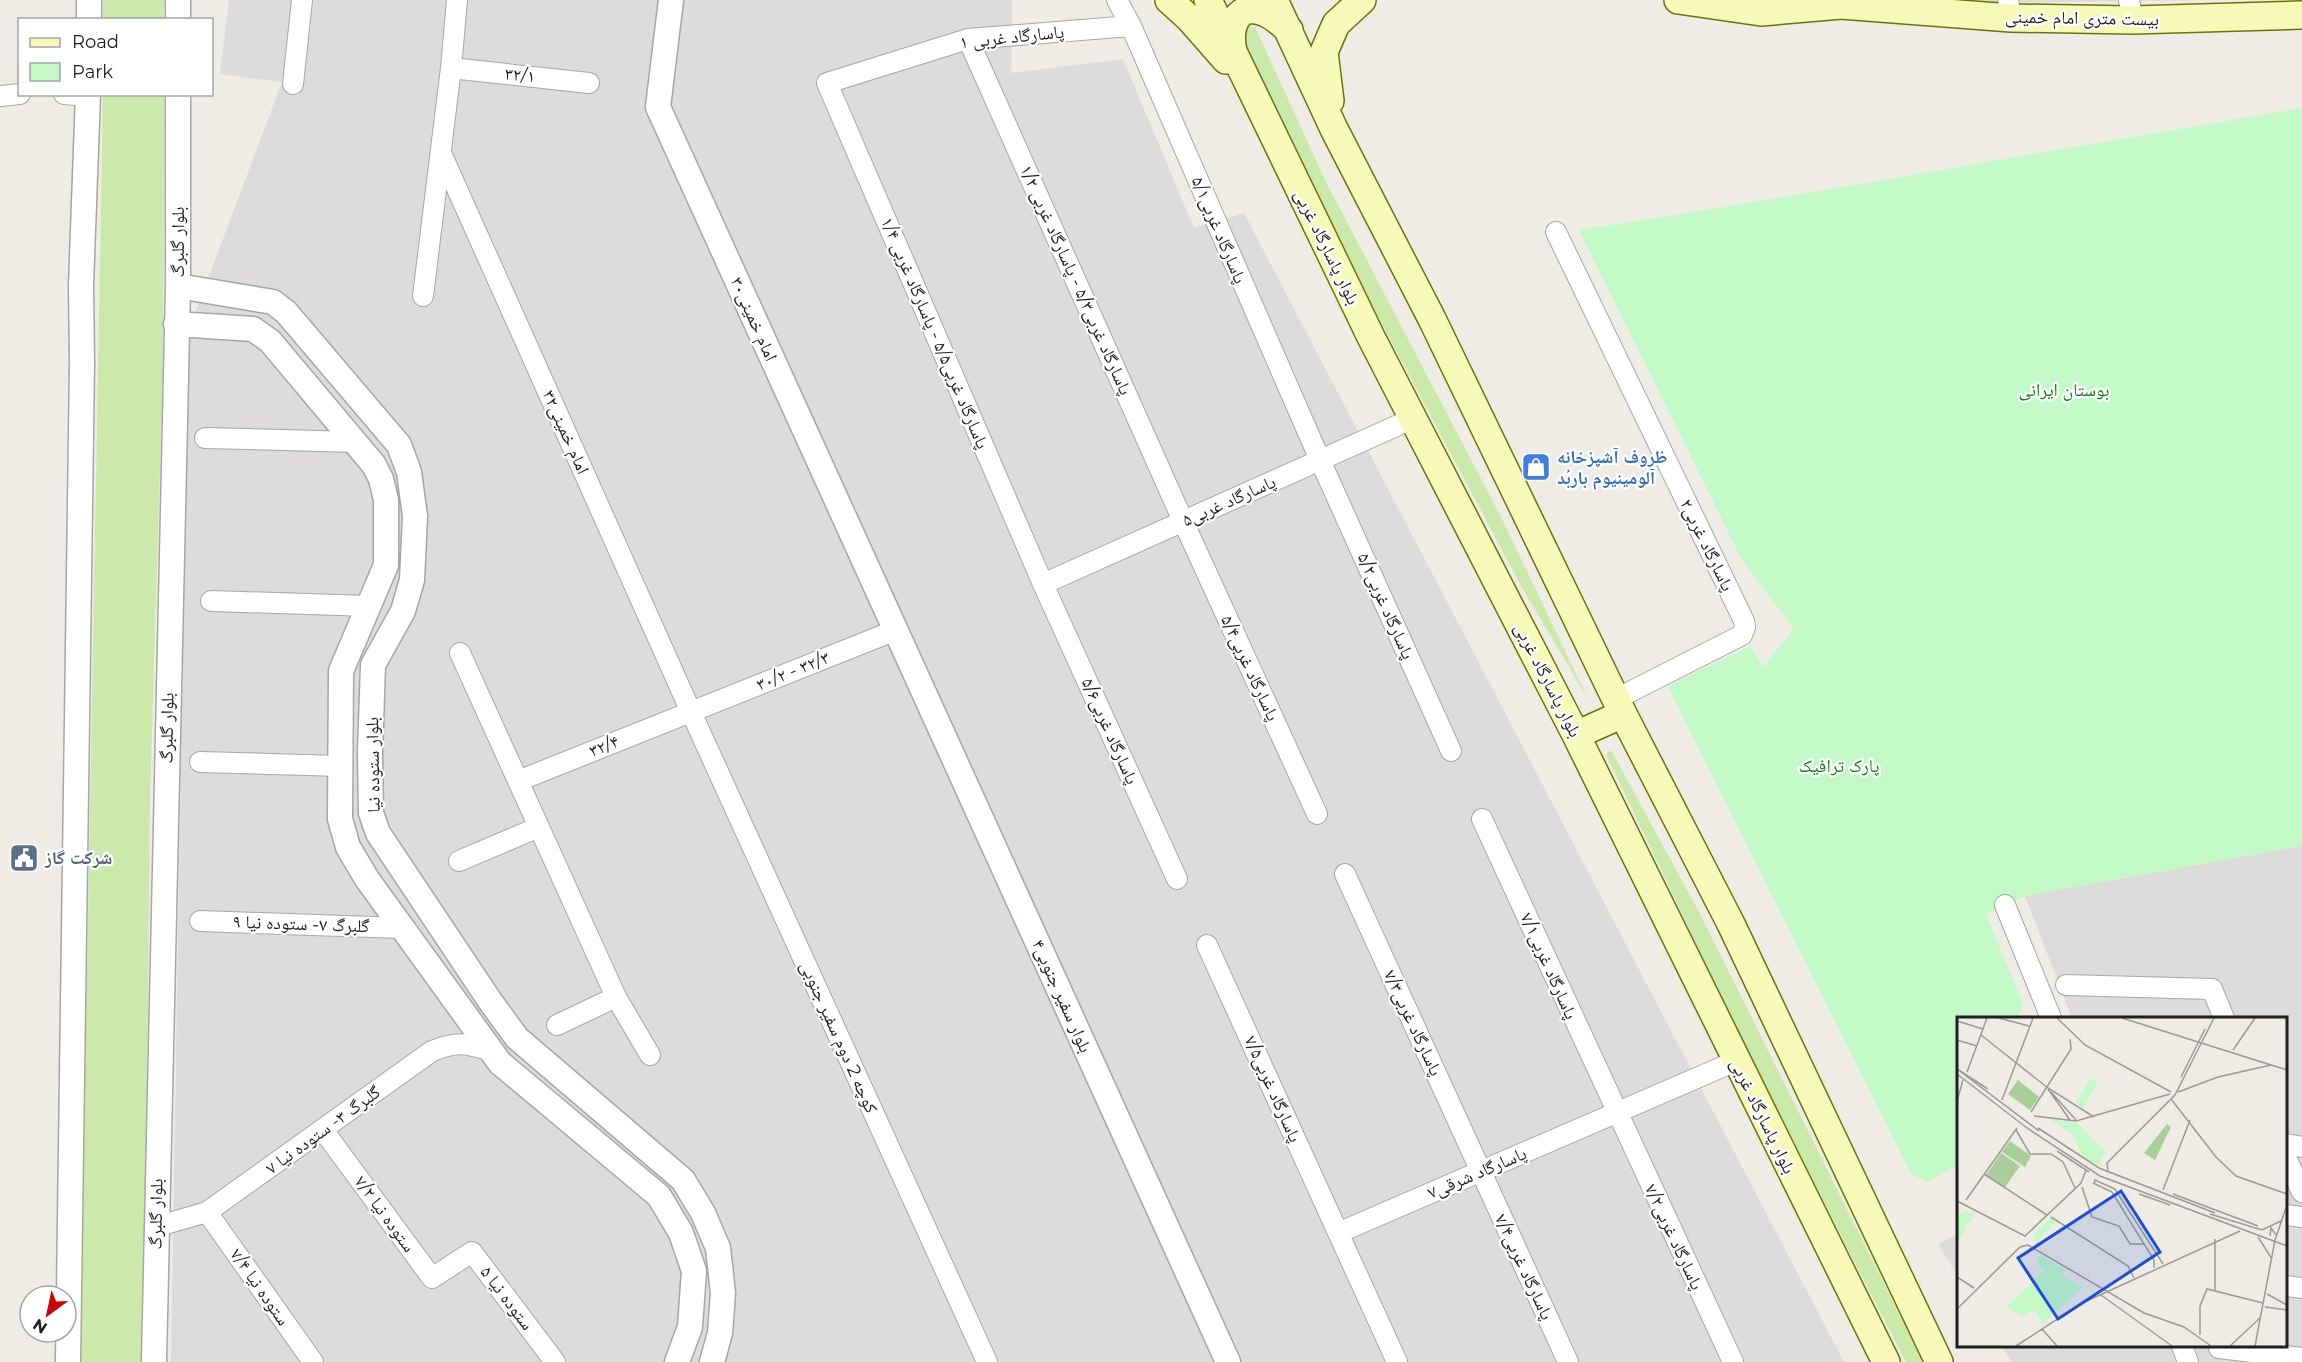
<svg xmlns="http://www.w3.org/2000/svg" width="2302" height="1362" font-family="Montserrat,'Noto Naskh Arabic',sans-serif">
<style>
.residential{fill:#dddbdb}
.grass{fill:#cae9ab}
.park{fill:#c2f9c6}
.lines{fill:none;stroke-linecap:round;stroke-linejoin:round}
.minor-casing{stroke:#a6a6a6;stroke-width:22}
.tertiary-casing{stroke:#a6a6a6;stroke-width:27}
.secondary-casing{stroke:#6b7506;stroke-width:30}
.minor{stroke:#fff;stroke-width:20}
.tertiary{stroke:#fff;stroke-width:24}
.secondary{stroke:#f7f9b9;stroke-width:27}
.labels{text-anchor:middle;stroke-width:4.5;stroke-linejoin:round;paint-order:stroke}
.street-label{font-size:18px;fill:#1f1f1f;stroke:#fff}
.park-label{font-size:18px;fill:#0c7d14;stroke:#fff}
.shop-label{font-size:18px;font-weight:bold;fill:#366cbe;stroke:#fff;text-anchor:start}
.service-label{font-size:18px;font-weight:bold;fill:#4e5e75;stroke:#fff;text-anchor:start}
.inset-road{fill:none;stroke:#9c9a96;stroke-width:1.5}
.view{fill:#1d4ed8;fill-opacity:0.15;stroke:#1d4ed8;stroke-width:3}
.inset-edge{fill:none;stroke:#1f1f1f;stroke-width:3}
</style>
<rect width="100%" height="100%" fill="#efece5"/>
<!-- residential -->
<path class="residential" d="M229 0H1012L1011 73 1123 59 1194 228 1244 213 1844 1362H171L188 332 282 82 220 74Z
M1950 0H2225L1970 3Z
M2302 846V1362H2012L2002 1346H2286V1018H2072L2025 896Z
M1958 1234V1276L1938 1244Z"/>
<!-- grass -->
<path class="grass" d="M103 0H164L163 19H103Z
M1244 27H1255L1326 182 1501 517 1589 701 1520 584 1373 307 1241 35Z
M103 95H164L163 366 150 798 147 1103 141 1362H80Z
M1611 750 1698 910 1923 1362H1906L1762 1082 1606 754Z"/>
<!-- park -->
<path class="park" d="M2302 108V846L2025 896 1986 914 2023 1004 2017 1018H1958V1165L1927 1182 1911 1174 1668 687 1750 646 1763 667 1794 629 1742 560 1579 230 1725 207Z"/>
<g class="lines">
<!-- minor casing -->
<g class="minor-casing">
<path id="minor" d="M1117 0 1131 26 1320 460 1451 751
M2008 0 2011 18
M2129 0 2133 20
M1131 26 968 39 827 83 1043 584 1177 879
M968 39 1183 521 1317 814
M451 68 589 83
M293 84 302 0
M64 94 88 96
M0 96 20 94
M441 153 691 712 987 1362
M1556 232 1744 621 1745 627 1742 635 1616 699
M423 296 451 68 457 0
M205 438 357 442
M1043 584 1414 418
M211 601 369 606
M460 653 616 997 557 1025
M200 762 340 766
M518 781 896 630
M1482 819 1733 1362
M459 861 539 827
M1345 874 1568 1362
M2005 905 2051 1018
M200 921 402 928
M1207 945 1397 1362
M2066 985 2212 989 2224 1018
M616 997 650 1055
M323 1130 432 1278 472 1252 555 1362
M2286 1144 2302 1147
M2286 1158 2302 1192
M207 1212 313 1362
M2286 1215 2302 1217
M155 1227 207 1212 432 1051C457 1041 466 1043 491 1051
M1338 1233 1736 1061
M2286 1286 2302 1288
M2182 1346 2188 1362
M2219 1348 2302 1358"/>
</g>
<!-- tertiary casing -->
<g class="tertiary-casing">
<path id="tertiary" d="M671 0 658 107 1228 1362
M89 20V0
M178 20V0
M178 286 273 302 286 312 399 445 409 472 415 516 412 580 403 611 373 665 370 752 371 813 378 833 490 1001 517 1038 683 1180 703 1213 718 1248 723 1293 720 1333 712 1362
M176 324 253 329 270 341 374 465 381 479 386 500V565L341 671 340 819 348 847 367 879 500 1063 659 1196 681 1233 694 1271 690 1327 677 1362
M68 1362 82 362 81 285 88 94
M154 1362 178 286V94"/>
</g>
<!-- secondary casing -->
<g class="secondary-casing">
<path id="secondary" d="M1169 0 1190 19 1226 60
M1208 0 1371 337 1576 735 1886 1362
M1274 0 1334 129 1432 319 1623 714 1731 924 1939 1362
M1678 0 1761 12 1841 5
M1827 0 1841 5 2011 18 2133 20 2302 15
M1233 51C1228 28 1236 0 1266 13 1275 17 1282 24 1289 30
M1330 101 1324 52 1336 24 1362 0
M1576 735 1623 714"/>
</g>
<!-- minor -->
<use href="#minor" class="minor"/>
<!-- tertiary -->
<use href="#tertiary" class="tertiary"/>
<!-- secondary -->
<use href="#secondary" class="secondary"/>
</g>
<!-- icons -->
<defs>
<g id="shop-square" transform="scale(1.5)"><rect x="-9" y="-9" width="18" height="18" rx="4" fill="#3f7fe0" stroke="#fff"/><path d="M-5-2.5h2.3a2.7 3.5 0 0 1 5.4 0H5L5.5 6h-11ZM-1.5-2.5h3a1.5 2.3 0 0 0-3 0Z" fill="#fff"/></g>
<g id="civic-square" transform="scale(1.5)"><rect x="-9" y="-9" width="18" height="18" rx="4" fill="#5c6f8a" stroke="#fff"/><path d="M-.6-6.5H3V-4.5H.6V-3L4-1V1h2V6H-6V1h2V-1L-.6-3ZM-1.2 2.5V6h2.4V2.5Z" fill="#fff"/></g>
</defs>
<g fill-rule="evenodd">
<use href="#shop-square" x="1536" y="467"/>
<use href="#civic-square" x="24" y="858"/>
</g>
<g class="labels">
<!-- street labels -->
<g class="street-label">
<text transform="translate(2082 18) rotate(1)" y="6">بیست متری امام خمینی</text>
<text transform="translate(1012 37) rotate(-6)" y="6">پاسارگاد غربی ۱</text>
<text transform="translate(520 75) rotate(6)" y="6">۳۲/۱</text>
<text transform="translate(1219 230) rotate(67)" y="6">پاسارگاد غربی۵/۱</text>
<text transform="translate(178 242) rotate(-90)" y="6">بلوار گلبرگ</text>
<text transform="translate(1327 247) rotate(64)" y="6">بلوار پاسارگاد غربی</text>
<text transform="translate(1076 280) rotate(66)" y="6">پاسارگاد غربی۵/۳ - پاسارگاد غربی ۱/۲</text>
<text transform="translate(754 319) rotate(66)" y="6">امام خمینی۳۰</text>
<text transform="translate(935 333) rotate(67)" y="6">پاسارگاد غربی۵/۵ - پاسارگاد غربی ۱/۴</text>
<text transform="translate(566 432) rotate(66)" y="6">امام خمینی۳۲</text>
<text transform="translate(1229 501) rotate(-24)" y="6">پاسارگاد غربی۵</text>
<text transform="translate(1707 545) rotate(64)" y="6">پاسارگاد غربی۲</text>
<text transform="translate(1386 606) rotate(66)" y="6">پاسارگاد غربی۵/۲</text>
<text transform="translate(1250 668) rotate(65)" y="6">پاسارگاد غربی۵/۴</text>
<text transform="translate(793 671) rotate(-22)" y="6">۳۰/۲ - ۳۲/۳</text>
<text transform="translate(1548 680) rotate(63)" y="6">بلوار پاسارگاد غربی</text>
<text transform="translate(167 728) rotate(-89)" y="6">بلوار گلبرگ</text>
<text transform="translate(1110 731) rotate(66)" y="6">پاسارگاد غربی۵/۶</text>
<text transform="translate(604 746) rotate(-22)" y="6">۳۲/۴</text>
<text transform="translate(373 765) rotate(-91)" y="6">بلوار ستوده نیا</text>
<text transform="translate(301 924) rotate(2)" y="6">گلبرگ ۷- ستوده نیا ۹</text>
<text transform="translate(1549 966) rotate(66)" y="6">پاسارگاد غربی۷/۱</text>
<text transform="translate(1062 996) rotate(66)" y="6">بلوار سفیر جنوبی۴</text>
<text transform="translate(1413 1023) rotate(65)" y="6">پاسارگاد غربی۷/۳</text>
<text transform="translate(839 1037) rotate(66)" y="6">کوچه 2 دوم سفیر جنوبی</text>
<text transform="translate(1273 1089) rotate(66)" y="6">پاسارگاد غربی۷/۵</text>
<text transform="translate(1763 1116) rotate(64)" y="6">بلوار پاسارگاد غربی</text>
<text transform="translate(323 1130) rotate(-36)" y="6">گلبرگ ۳- ستوده نیا ۷</text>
<text transform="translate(1477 1173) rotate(-23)" y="6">پاسارگاد شرقی۷</text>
<text transform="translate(156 1214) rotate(-89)" y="6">بلوار گلبرگ</text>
<text transform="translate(385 1214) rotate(54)" y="6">ستوده نیا ۷/۲</text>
<text transform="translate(1674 1237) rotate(65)" y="6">پاسارگاد غربی۷/۲</text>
<text transform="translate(1524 1267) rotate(65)" y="6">پاسارگاد غربی۷/۴</text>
<text transform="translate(260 1287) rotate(55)" y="6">ستوده نیا ۷/۴</text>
<text transform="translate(507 1298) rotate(53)" y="6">ستوده نیا ۵</text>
</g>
<!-- park labels -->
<g class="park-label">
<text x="2064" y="396">بوستان ایرانی</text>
<text x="1839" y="772">پارک ترافیک</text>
</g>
<!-- shop labels -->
<g class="shop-label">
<text x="1557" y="463">ظروف آشپزخانه<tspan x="1557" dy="21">آلومینیوم باربُد</tspan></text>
</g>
<!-- service labels -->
<g class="service-label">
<text x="45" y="864">شرکت گاز</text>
</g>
</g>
<!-- overview -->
<g transform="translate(1957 1017)">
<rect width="330" height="330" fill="#efece5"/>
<path d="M61 63 82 80 73 93 51 77ZM210 107 214 110 198 143 187 136ZM53 124 74 139 68 150 45 135ZM44 136 63 149 48 170 29 158Z" fill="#aace9a"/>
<path d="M134 61 141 65 126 91 119 86ZM93 102 120 106 151 137H146L142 147 134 146 127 141 115 117ZM9 194 18 199 6 211 9 213 0 226V198ZM94 200 99 203 79 227 76 219ZM83 238 109 253 105 259 126 270 86 307 78 293 65 299 49 290 87 254 79 245Z" fill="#c2f9c6"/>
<path class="inset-road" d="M42 1 72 9M100 1 128 28 214 75M165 1 330 53M0 4 26 12M24 18 91 71 137 100M0 23 20 29M276 33 298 1M0 52 31 72M4 55 82 114M10 55 30 1M0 57 70 111 143 159 330 229M224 60 248 12M91 72 113 103M94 75 119 103M221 75 261 60 314 48M214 82 259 140 279 159 330 177M45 83 76 1M0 84 6 63M74 95 114 32 113 22M77 99 119 104 213 77M81 111 142 151 258 196M59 113 73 137H94L106 145 118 171M100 134 132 155M151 155 150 146 218 78 257 1M27 157 90 198M136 166 155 175 197 243V251M137 167 138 163 158 172 206 247M125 170 135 200 162 209 173 227H187M206 173 233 103M182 177 213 188M216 177 301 209M9 183 60 111M0 184 68 219 124 166 129 153M253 197 305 213 324 204M94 200 171 249 177 261M313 219 314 211 320 219M301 220 315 242M0 260 17 271M258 273V222M310 277 330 288M144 278 215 329M121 288 283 214M308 290 330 293M0 292 63 230 71 228 187 296 227 310 254 329M85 312 100 329M243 318V289L250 272 306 286M59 329 122 288M273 329 303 301M298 329 318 223 330 188"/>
<path class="view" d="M164 174 203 235 101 302 61 241Z"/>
<rect width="330" height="330" class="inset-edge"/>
</g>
<!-- legend -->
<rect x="18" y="18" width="195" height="78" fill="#ffffff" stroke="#a5a5a5" stroke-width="1.5"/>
<rect x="30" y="38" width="30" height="9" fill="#f7f9b9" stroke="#a5a5a5" stroke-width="1.5"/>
<text x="72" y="48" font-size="18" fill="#1f1f1f">Road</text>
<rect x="30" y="63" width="30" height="18" fill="#c2f9c6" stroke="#a5a5a5" stroke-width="1.5"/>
<text x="72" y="78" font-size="18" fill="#1f1f1f">Park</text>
<!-- north arrow -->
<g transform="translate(48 1314) rotate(213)"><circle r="28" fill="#ffffff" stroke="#a5a5a5" stroke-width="1.5"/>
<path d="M0-4.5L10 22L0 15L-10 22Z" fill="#cb0205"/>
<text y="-9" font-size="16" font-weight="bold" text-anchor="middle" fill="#1f1f1f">N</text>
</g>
</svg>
